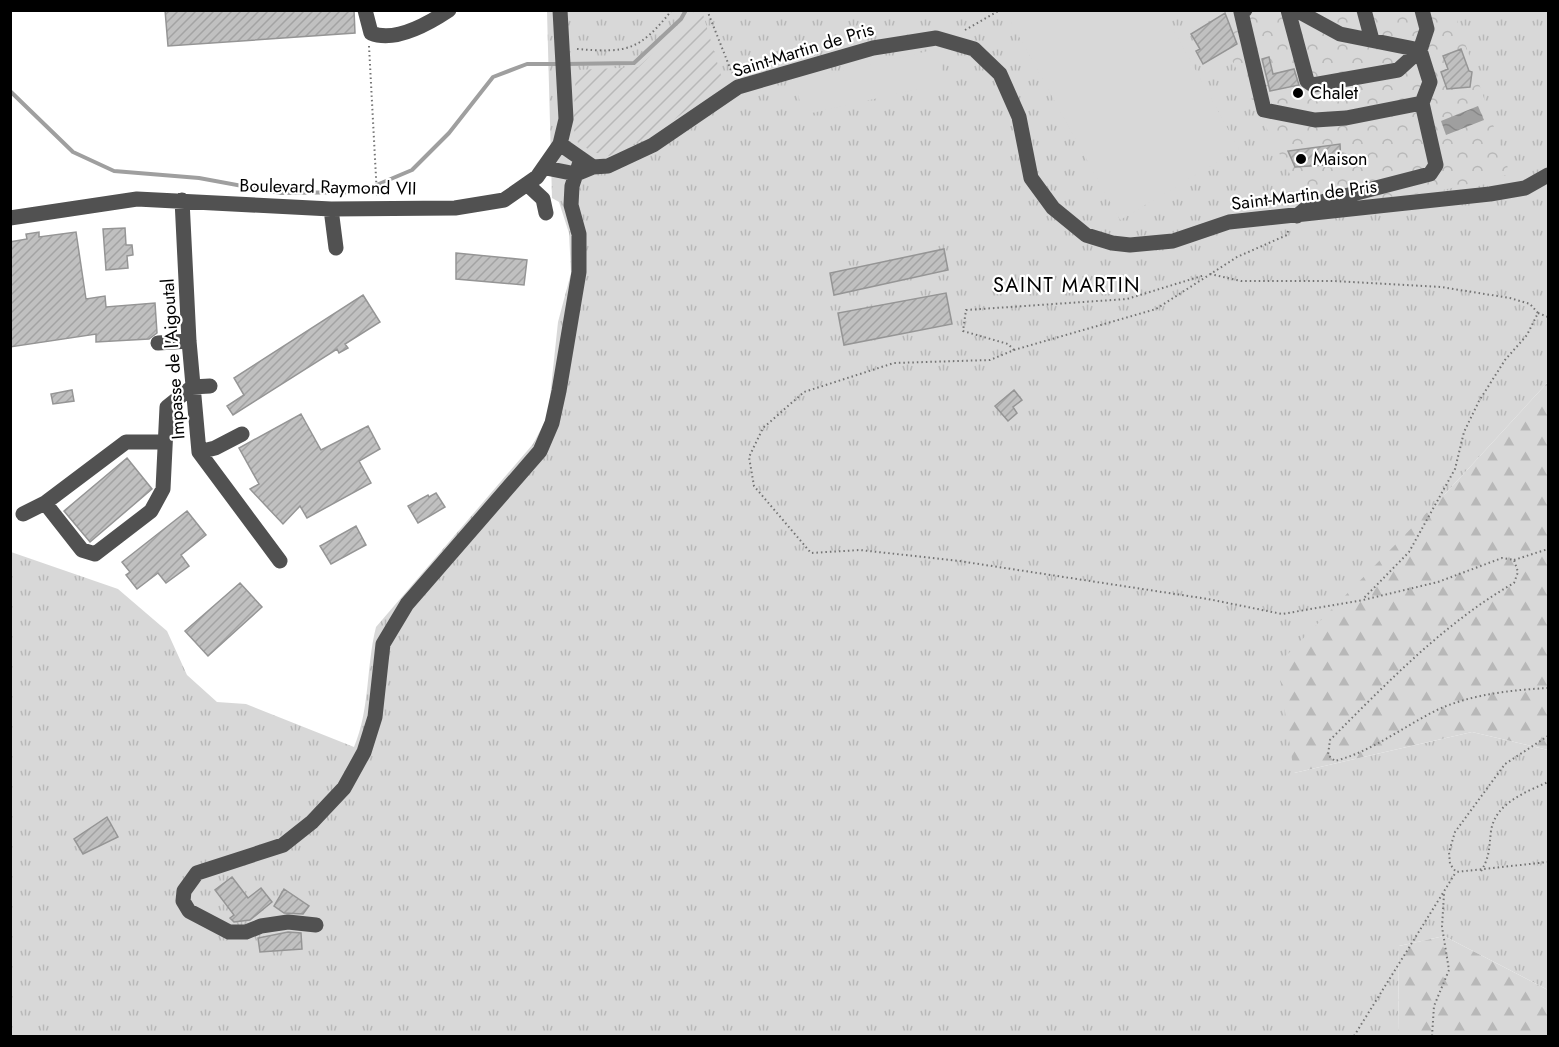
<svg xmlns="http://www.w3.org/2000/svg" width="1559" height="1047" font-family="Jost,sans-serif">
<style>
.grass{fill:url(#grass-tufts)}
.forest{fill:url(#forest-firs)}
.park{fill:url(#park-crowns)}
.garden{fill:url(#garden-furrows)}
.pitch{fill:#d8d8d8}
.water{fill:url(#water-waves)}
.lines{fill:none;stroke-linecap:round;stroke-linejoin:round}
.stream{stroke:#9f9f9f;stroke-width:4}
.building{fill:url(#building-hatch);stroke:#959595;stroke-width:1.5}
.path{stroke:#737373;stroke-width:2;stroke-dasharray:1.5 3;stroke-linecap:butt}
.minor{stroke:#515151;stroke-width:15}
.poi-dot{fill:#000;stroke:#fff;stroke-width:2}
.labels{text-anchor:middle;stroke-width:4.5;stroke-linejoin:round;paint-order:stroke}
.street-label{font-size:18px;fill:#000;stroke:#fff}
.poi-label{font-size:18px;fill:#000;stroke:#fff;text-anchor:start}
.neighbourhood-label{font-size:20px;letter-spacing:1.5px;fill:#000;stroke:#fff}
</style>
<defs>
<pattern id="grass-tufts" width="24" height="20" patternUnits="userSpaceOnUse" patternTransform="scale(1.5)"><rect width="24" height="20" fill="#d8d8d8"/><path d="M3 7l-1-3M5 7V3M7 7l1-3M15 17l-1-3M17 17v-4M19 17l1-3" fill="none" stroke="#b8b8b8"/></pattern>
<pattern id="forest-firs" width="22" height="20" patternUnits="userSpaceOnUse" patternTransform="scale(1.5)"><rect width="22" height="20" fill="#d8d8d8"/><path d="M5 1l3.5 6h-7zM16 11l3.5 6h-7z" fill="#b8b8b8"/></pattern>
<pattern id="park-crowns" width="20" height="18" patternUnits="userSpaceOnUse" patternTransform="scale(1.5)"><rect width="20" height="18" fill="#d8d8d8"/><path d="M2 6a3 3 0 1 1 6 0M12 15a3 3 0 1 1 6 0" fill="none" stroke="#b8b8b8"/></pattern>
<pattern id="garden-furrows" width="10" height="10" patternUnits="userSpaceOnUse" patternTransform="scale(1.5)"><rect width="10" height="10" fill="#d8d8d8"/><path d="M-1 1l2-2M0 10L10 0M9 11l2-2" fill="none" stroke="#b8b8b8"/></pattern>
<pattern id="water-waves" width="16" height="10" patternUnits="userSpaceOnUse" patternTransform="scale(1.5)"><rect width="16" height="10" fill="#9f9f9f"/><path d="M0 5q4-4 8 0t8 0" fill="none" stroke="#878787"/></pattern>
<pattern id="building-hatch" width="6" height="6" patternUnits="userSpaceOnUse" patternTransform="scale(1.5)"><rect width="6" height="6" fill="#c0c0c0"/><path d="M-1 1l2-2M0 6l6-6M5 7l2-2" fill="none" stroke="#a3a3a3"/></pattern>
</defs>
<rect width="100%" height="100%" fill="#fff"/>
<!-- grass -->
<path class="grass" d="M547 11H1548V382L1445 494 1294 773 1472 732 1548 750V990L1444 936 1399 946 1398 1036H11V552L118 589 167 631 187 675 217 702 246 704 354 747C370 710 366 667 376 627L533 444 548 416 558 322 571 273 569 233 559 202 552 198Z"/>
<!-- forest -->
<path class="forest" d="M1548 382V750L1472 732 1294 773 1278 664 1445 494Z
M1444 936 1548 990V1036H1398L1399 946Z"/>
<!-- park -->
<path class="park" d="M1207 11H1454L1510 174 1443 190 1307 208Z"/>
<!-- garden -->
<path class="garden" d="M695 11H702L723 82 658 132 609 156 593 152 578 143 573 127 576 70 638 67 682 28Z"/>
<!-- pitch -->
<path class="pitch" d="M1033 11H1163L1239 149 1120 220 1011 22Z
M937 49 945 83 803 115 795 81Z"/>
<!-- water -->
<path class="water" d="M1478 106 1484 120 1446 135 1441 121Z"/>
<g class="lines">
<!-- stream -->
<path class="stream" d="M565 64 634 63 681 19 686 10
M10 91 73 152 114 171 199 178 281 193 360 192 412 170 449 133 493 77 527 64H558"/>
</g>
<!-- building -->
<path class="building" d="M165 10H354L355 33 168 46Z
M1225 13 1237 44 1203 64 1196 51 1200 49 1191 34Z
M1461 49 1469 71 1472 72 1470 87 1447 89 1441 72 1448 69 1443 56Z
M1269 57 1273 74 1294 69 1299 85 1270 91 1262 59Z
M1340 144 1341 164 1295 167 1288 151Z
M125 228 126 245H132L133 255 127 256 128 268 106 270 103 229Z
M39 232V237L76 232 86 299 105 296 106 307 155 303 157 333 149 339 96 342V334L10 347V242L27 239 26 234Z
M944 249 948 270 834 295 830 273Z
M456 253 527 260 524 285 456 279Z
M946 293 952 324 844 345 838 313Z
M363 295 380 322 345 344 348 348 339 353 337 349 233 415 227 406 244 395 234 378Z
M72 390 74 401 53 404 51 394Z
M1014 390 1022 400 1013 407 1017 413 1008 421 995 406Z
M301 414 321 450 368 426 380 449 359 461 371 483 307 518 300 506 283 524 250 489 259 484 239 448Z
M127 458 152 489 90 542 64 511Z
M436 493 445 507 418 523 408 506 428 495 429 497Z
M187 511 206 535 181 555 189 566 166 583 158 573 137 589 126 575 130 572 122 562Z
M356 526 366 545 331 564 320 546Z
M240 583 262 607 208 656 185 631Z
M107 817 118 837 83 854 74 839Z
M232 877 248 898 261 888 272 902 250 920 234 922 230 918 234 915 215 890Z
M284 889 309 906 303 914 284 913 274 906Z
M288 932 301 933 302 949 260 952 258 938Z"/>
<g class="lines">
<!-- path -->
<path class="path" d="M707 10 732 73
M965 30 1000 10
M369 46 377 196
M577 49C628 53 639 51 672 10
M1288 231 1287 235 1237 257 1156 309 1014 350 990 360 894 363 804 392 763 428 749 457 754 486 811 553 860 550 959 561 1208 599 1282 614 1363 600 1438 582 1502 558 1514 560 1518 572 1514 583C1444 623 1386 684 1330 740L1328 755 1335 761C1373 751 1404 726 1439 709 1473 694 1512 690 1548 688
M1210 274 1241 281H1334L1441 287 1510 298 1530 304 1538 313 1527 335 1505 360 1479 401 1464 432 1455 469 1409 552 1364 598
M1538 313 1548 317
M1014 350 1008 344 963 331 966 310 1127 299 1205 275
M1514 560 1548 549
M1548 736 1505 764 1455 832 1449 852 1450 864 1456 872 1548 862
M1481 871C1490 857 1489 847 1491 831 1495 803 1526 792 1548 782
M1354 1036 1456 872
M1432 1036 1434 1006 1449 970 1442 927 1444 894"/>
<!-- minor -->
<path class="minor" d="M365 10 371 33C395 43 428 24 449 10
M1245 10 1241 12 1264 110 1315 120 1346 118 1422 103 1436 165 1430 174 1310 205 1297 216
M1288 10 1307 81 1313 85 1398 70 1420 50 1427 29 1422 10
M1296 10 1340 34 1420 50 1430 82 1422 103
M1364 10 1372 40
M593 167 608 166 653 145 738 87 873 48 936 38 974 49 1000 74 1019 117 1031 178 1053 208 1086 235 1112 243 1130 245 1173 241 1229 222 1490 194 1525 188 1548 175
M546 168 576 174 593 167 560 144
M528 185 543 199 546 213
M182 200 189 341 199 452 280 561
M331 209 336 248
M10 218 137 199 331 209 455 208 504 200 537 177 560 144 566 119 560 10
M158 343 189 341
M199 452 215 448 242 434
M45 503 82 550 95 554 151 511 163 489 167 407 192 387 210 386
M23 514 45 503 126 442H163
M316 925 288 922 261 926 246 932H229L189 911 183 901 184 891 197 873 283 845 312 822 344 788 364 752 375 717 383 644 407 604 540 451 552 423 559 391 579 272V234L571 205 572 186 581 159"/>
</g>
<!-- markers -->
<g class="poi-dot">
<circle cx="1298" cy="93" r="6"/>
<circle cx="1301" cy="159" r="6"/>
</g>
<g class="labels">
<!-- street labels -->
<g class="street-label">
<text transform="translate(803 50) rotate(-17)" y="6">Saint-Martin de Pris</text>
<text transform="translate(328 187) rotate(1)" y="6">Boulevard Raymond VII</text>
<text transform="translate(1304 195) rotate(-7)" y="6">Saint-Martin de Pris</text>
<text transform="translate(173 359) rotate(-94)" y="6">Impasse de l'Aigoutal</text>
</g>
<!-- poi labels -->
<g class="poi-label">
<text x="1310" y="99">Chalet</text>
<text x="1313" y="165">Maison</text>
</g>
<!-- neighbourhood labels -->
<g class="neighbourhood-label">
<text x="1067" y="292">SAINT MARTIN</text>
</g>
</g>
<!-- border -->
<rect width="1559" height="1047" fill="none" stroke="#000000" stroke-width="24"/>
</svg>
